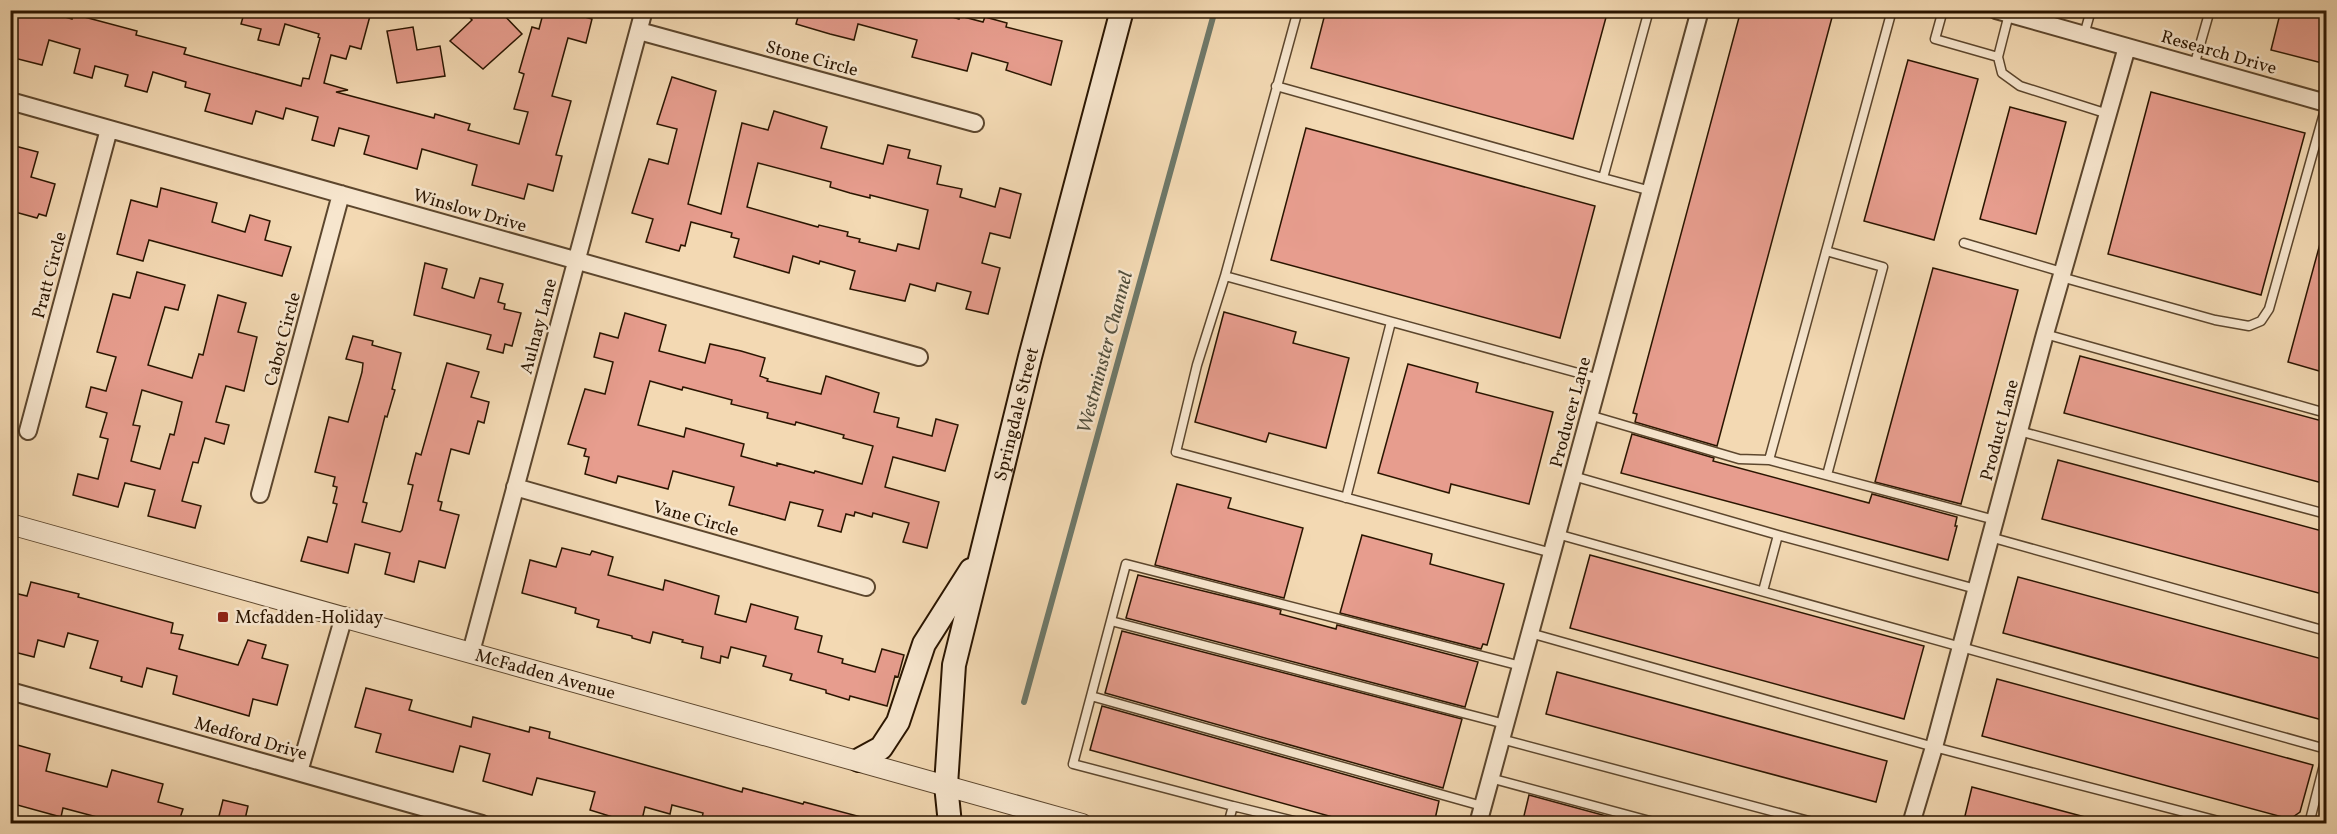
<svg xmlns="http://www.w3.org/2000/svg" width="2337" height="834" font-family="Vollkorn,serif">
<style>
.lines{fill:none;stroke-linecap:round;stroke-linejoin:round}
.stream{stroke:#6e7869;stroke-width:6}
.building{fill:#e79d8e;stroke:#2a1500;stroke-width:1.5;fill-rule:evenodd}
.service-casing{stroke:#5c462d;stroke-width:11}
.minor-casing{stroke:#5c462d;stroke-width:20}
.tertiary-casing{stroke:#5c462d;stroke-width:22}
.secondary-casing{stroke:#2a1500;stroke-width:26}
.service{stroke:#f7e6ce;stroke-width:8}
.minor{stroke:#f7e6ce;stroke-width:16}
.tertiary{stroke:#f7e6ce;stroke-width:20}
.secondary{stroke:#f7e6ce;stroke-width:22}
.poi-dot{fill:#8f2418;stroke:#f7e6ce;stroke-width:2}
.labels{text-anchor:middle;stroke-width:5;stroke-linejoin:round;paint-order:stroke}
.street-label{font-size:18px;fill:#2a1500;stroke:#f7e6ce}
.poi-label{font-size:18px;fill:#2a1500;stroke:#f7e6ce;text-anchor:start}
.water-label{font-size:20px;font-style:italic;fill:#524f3d;stroke:#f7e6ce}
</style>
<rect width="100%" height="100%" fill="#f3d9b3"/>
<filter id="stains"><feTurbulence type="fractalNoise" baseFrequency=".00333" numOctaves="4"/><feColorMatrix values="0 0 0 0 .2 0 0 0 0 .09 0 0 0 0 .02 0 0 0 .5 -.17"/></filter>
<radialGradient id="worn" r=".72"><stop offset=".6" stop-color="#630" stop-opacity="0"/><stop offset="1" stop-color="#630" stop-opacity=".3"/></radialGradient>
<g class="lines">
<!-- stream -->
<path class="stream" d="M1024 702 1215 10"/>
</g>
<!-- building -->
<path class="building" d="M10 10H41L72 19 73 14 137 31 136 35 186 48 184 54 301 86 303 78 309 79 320 38 318 37 319 34 285 24 279 45 258 40 261 29 241 24 245 10H347L370 16 361 49 350 46 346 59 331 55 324 83 348 90 336 92 434 118 435 114 470 124 468 130 519 144 528 112 514 109 524 74 519 72 532 27 539 29 544 10H560L592 19 586 43 568 38 552 96 571 101 556 155 562 156 553 191 528 184 524 199 472 185 477 165 453 158 422 149 417 169 364 154 369 136 339 128 334 146 312 140 318 117 286 108 283 119 256 111 252 124 205 111 210 94 185 87 186 82 153 72 147 92 125 86 128 75 95 66 92 78 74 73 80 49 49 40 42 65 10 57Z
M463 10H499L522 34 483 69 450 41 472 20Z
M800 10H929L959 19 960 16 983 22 985 17 1007 23 1006 27 1062 41 1051 85 1006 70 1008 63 972 53 967 71 912 57 917 40 858 24 854 40 830 34 796 24Z
M1326 10H1608L1573 139 1311 68Z
M1741 10H1834L1717 446 1635 422 1637 414 1633 413Z
M2281 10H2326V64L2271 50Z
M413 27 417 50 440 46 445 76 397 83 387 31Z
M1908 60 1978 79 1934 240 1864 221Z
M672 77 716 91 688 204 721 214 742 123 768 130 774 111 827 127 821 148 883 164 888 145 910 150 908 158 941 166 937 184 962 189 960 197 995 207 1000 188 1021 194 1010 238 990 233 982 263 1000 268 988 314 966 309 971 292 937 283 935 291 910 284 905 301 850 289 855 271 820 261 819 264 793 256 789 273 734 257 739 239 731 237 732 233 691 222 685 246 681 245 679 251 646 242 653 219 632 213 649 159 668 164 677 129 657 124ZM758 163 831 182 830 187 850 193 870 198V195L928 210 919 249 898 244 896 251 859 242 860 239 847 236 848 232 819 225 818 227 747 207Z
M2151 92 2305 133 2261 295 2108 254Z
M2010 107 2066 122 2036 234 1980 219Z
M1306 128 1595 206 1560 338 1271 260Z
M15 146 38 152 31 177 55 184 46 216 39 214 37 218 15 212 17 203 10 201V162Z
M161 188 217 203 212 222 245 232 250 215 270 221 265 240 291 247 282 276 149 240 143 261 117 254 131 200 157 207Z
M2321 240 2326 241V373L2288 362Z
M425 263 447 269 442 288 474 298 480 278 503 284 498 302 505 304 504 309 521 313 512 346 505 344 503 353 487 349 491 335 414 315Z
M1933 268 2018 290 1961 504 1875 482Z
M137 272 185 285 178 310 165 307 148 365 192 378 199 354 203 355 218 295 246 303 238 332 257 337 244 391 226 386 216 422 229 425 224 444 205 438 198 463 193 462 182 501 201 506 195 528 148 516 155 490 125 483 118 507 73 495 78 474 98 479 108 439 100 437 107 413 86 407 91 387 106 391 116 357 97 352 113 294 130 298ZM142 390 182 402 174 435 170 434 160 469 131 461 140 426 133 425Z
M1224 312 1296 332 1293 343 1349 358 1326 448 1269 433 1266 442 1195 422Z
M625 313 666 325 659 351 705 363 710 344 741 351 765 358 760 376 768 379 767 381 821 394 826 376 879 393 874 412 899 418 897 427 932 436 936 419 958 425 945 471 893 457 885 487 939 502 927 548 903 542 909 523 873 513 872 517 855 512 854 516 846 514 841 532 818 526 823 510 790 502 785 520 729 505 734 487 673 471 668 489 618 476 616 483 585 474 589 457 584 456 586 449 568 444 585 389 605 394 613 362 594 357 600 333 618 338ZM650 381 682 390 683 387 732 400 731 404 768 413 767 418 795 425 796 422 844 435 843 438 873 446 862 484 815 471 814 473 777 463V466L741 456 744 444 686 428 684 437 638 425Z
M353 336 373 341 372 345 401 353 392 389 395 390 387 417 385 416 363 502 367 503 362 522 400 532 402 530 413 485 408 484 416 453 421 455 447 363 479 372 471 397 489 402 484 423 478 421 469 454 451 449 438 501 442 502 440 510 459 515 445 568 419 561 414 582 385 574 390 553 355 544 348 573 301 561 308 537 327 542 337 504 333 503 337 487 333 486 335 477 315 472 329 417 348 422 362 372 363 363 346 359Z
M2080 356 2326 422V484L2064 413Z
M1408 364 1478 383 1476 392 1553 412 1529 504 1451 484 1449 493 1378 473Z
M1632 434 1714 458 1713 461 1869 503 1872 494 1957 517 1955 526H1957L1948 560 1621 473Z
M2058 460 2326 532V595L2042 519Z
M1177 484 1231 498 1228 508 1303 528 1284 598 1155 565Z
M1362 535 1432 554 1430 564 1504 584 1487 645 1483 644 1481 649 1340 613Z
M562 548 590 555 592 551 613 557 608 575 663 590 665 580 719 596 715 614 746 622 751 604 798 617 795 629 822 636 818 652 843 659 842 663 875 672 882 649 904 655 898 677 895 676 887 706 850 696 849 700 826 693V690L790 680 792 674 763 666 766 656 731 647 728 658 721 656 720 663 701 658 703 647 682 642 683 640 653 632 650 643 632 638V636L597 627 599 620 575 613 576 608 522 593 530 560 556 567Z
M1590 555 1924 646 1904 719 1570 628Z
M1138 575 1281 610 1280 614 1336 629 1337 625 1478 662 1465 707 1126 618Z
M2018 577 2326 660V721L2003 633Z
M31 582 79 594 78 597 173 623 171 633 183 635 179 649 238 665 248 640 266 645 262 658 288 665 277 705 253 699 249 716 173 694 177 676 147 668 142 687 121 681 122 677 90 668 98 641 68 633 64 647 38 640 34 657 10 651V592L27 596Z
M1122 631 1462 719 1443 788 1105 693Z
M1557 672 1887 761 1876 802 1546 714Z
M1997 679 2313 765 2300 812 2290 819 1982 736Z
M366 688 412 700 409 710 471 727 473 717 529 732 530 727 550 732 549 738 742 792 743 788 803 804 804 802 865 818V824H701L703 813 672 805 670 814 645 807 641 824H635L590 810 595 792 537 778 532 795 483 781 490 754 460 746 453 772 376 752 381 734 355 727Z
M1102 706 1439 801 1434 824H1358L1090 750Z
M10 743 50 754 46 771 107 787 112 770 163 784 158 802 183 809 178 824H95L97 817 63 808 61 817 10 803Z
M1972 787 2089 818 2088 824H1963Z
M1529 795 1621 820 1620 824H1522Z
M223 800 248 806 244 824H217Z"/>
<g class="lines">
<!-- service casing -->
<g class="service-casing">
<path id="service" d="M1649 10 1603 178 1651 191
M1892 10 1769 460 1995 520
M1943 10 1935 39 1998 57
M2009 14 1998 57 2002 73 2020 86 2108 114
M2084 35 2091 10
M2194 66 2210 10
M1276 86 1603 178
M1964 243 2062 272
M1826 251 1883 267 1827 475
M1225 276 1298 10
M2061 277 2215 320 2249 326 2261 321 2269 309 2326 106
M2045 334 2326 413
M1589 415 1739 459 1769 460
M2019 431 2326 514
M1573 476 1778 535 1976 589
M1346 498 1391 322
M1557 534 2326 749
M1990 537 2326 631
M1552 553 1176 452 1197 365 1225 276 1600 379
M1763 591 1778 535
M1111 621 1505 724
M1530 633 1934 747 2230 824
M1091 696 1482 806
M1501 739 1820 824
M1490 778 1661 824
M1233 806 1073 764 1126 564 1521 666
M1228 824 1233 806 1306 824
M2309 824 2326 757"/>
</g>
<!-- minor casing -->
<g class="minor-casing">
<path id="minor" d="M1996 10 2326 103
M639 31 975 123
M10 101 919 357
M28 431 109 129
M515 487 866 587
M260 494 341 194
M471 652 644 10
M10 691 482 824
M299 772 344 616
M1478 824 1700 10
M1911 824 1934 747 2045 334 2127 47"/>
</g>
<!-- tertiary casing -->
<g class="tertiary-casing">
<g id="tertiary">
<path id="s1" d="M10 524 1082 824"/>
</g>
</g>
<!-- secondary casing -->
<g class="secondary-casing">
<g id="secondary">
<path d="M859 760 881 748 898 722 924 644 971 570"/>
<path id="s2" d="M950 824 946 785 954 665 1030 357 1122 10"/>
</g>
</g>
<!-- service -->
<use href="#service" class="service"/>
<!-- minor -->
<use href="#minor" class="minor"/>
<!-- tertiary -->
<use href="#tertiary" class="tertiary"/>
<!-- secondary -->
<use href="#secondary" class="secondary"/>
</g>
<!-- markers -->
<rect class="poi-dot" x="217" y="611" width="12" height="12" rx="3"/>
<g class="labels">
<!-- street labels -->
<g class="street-label">
<text transform="translate(2219 52) rotate(16)" y="6">Research Drive</text>
<text transform="translate(812 58) rotate(15)" y="6">Stone Circle</text>
<text transform="translate(470 210) rotate(16)" y="6">Winslow Drive</text>
<text transform="translate(49 275) rotate(-75)" y="6">Pratt Circle</text>
<text transform="translate(538 326) rotate(-75)" y="6">Aulnay Lane</text>
<text transform="translate(282 339) rotate(-75)" y="6">Cabot Circle</text>
<text transform="translate(1570 412) rotate(-75)" y="6">Producer Lane</text>
<text dy="6" stroke="none"><textPath href="#s2" startOffset="418">Springdale Street</textPath></text>
<text transform="translate(1999 430) rotate(-75)" y="6">Product Lane</text>
<text transform="translate(696 518) rotate(16)" y="6">Vane Circle</text>
<text dy="6" stroke="none"><textPath href="#s1" startOffset="556">McFadden Avenue</textPath></text>
<text transform="translate(251 738) rotate(16)" y="6">Medford Drive</text>
</g>
<!-- poi labels -->
<g class="poi-label">
<text x="235" y="623">Mcfadden-Holiday</text>
</g>
<!-- water labels -->
<g class="water-label">
<text transform="translate(1104 352) rotate(-75)" y="7">Westminster Channel</text>
</g>
</g>
<!-- margin -->
<rect width="2337" height="834" fill="none" stroke="#f3d9b3" stroke-width="36"/>
<rect x="12" y="12" width="2313" height="810" fill="none" stroke="#2a1500" stroke-width="3"/>
<rect x="18" y="18" width="2301" height="798" fill="none" stroke="#2a1500" stroke-width="1.5"/>
<rect width="100%" height="100%" filter="url(#stains)"/>
<rect width="100%" height="100%" fill="url(#worn)"/>
</svg>
